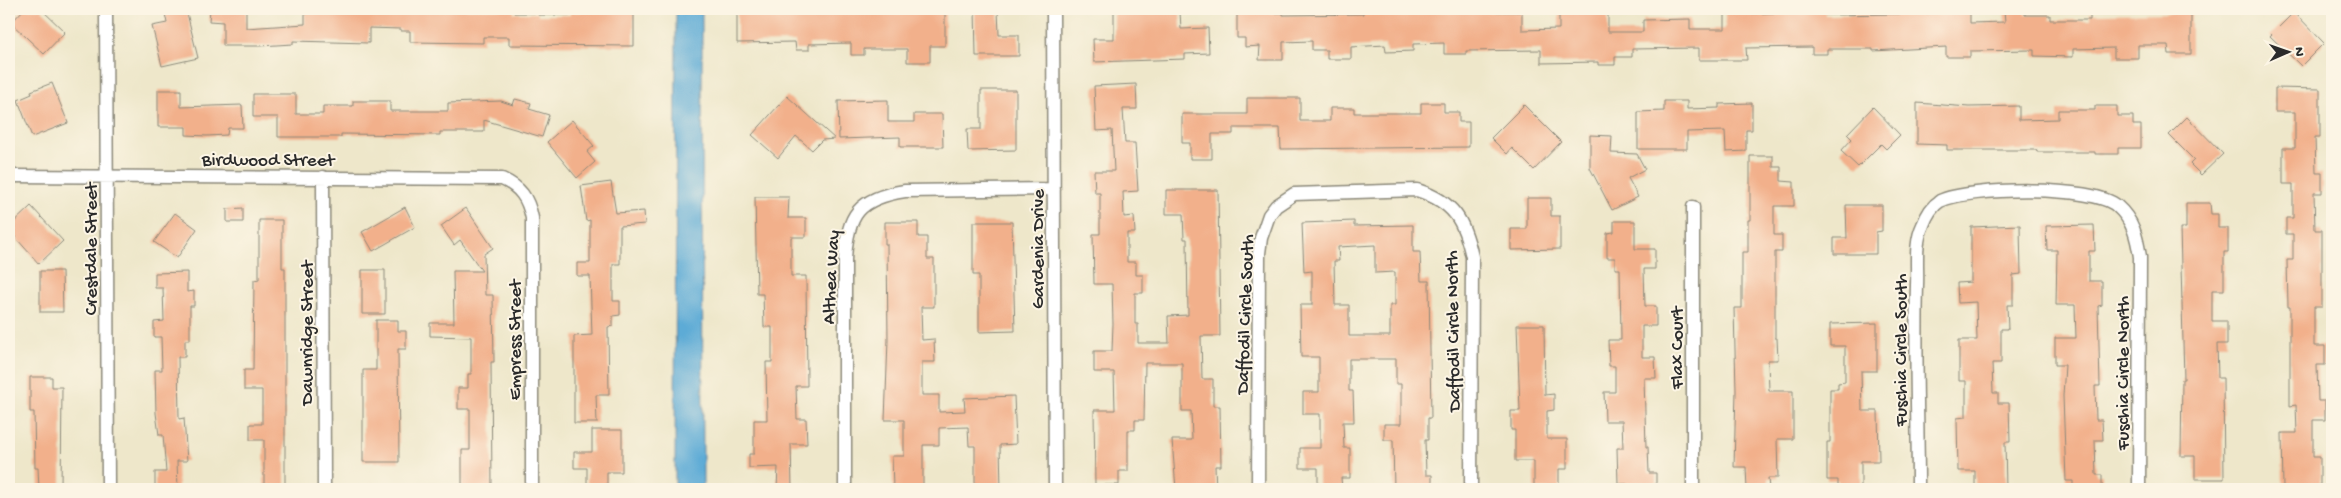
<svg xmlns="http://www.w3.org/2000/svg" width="2341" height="498" font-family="'Gochi Hand',sans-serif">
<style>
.water{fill:#5dabd6;stroke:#446b80}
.building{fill:#f2b08b;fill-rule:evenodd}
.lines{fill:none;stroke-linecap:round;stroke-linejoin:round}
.street-casing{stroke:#8c897a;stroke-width:15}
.street{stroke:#fff;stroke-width:12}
.labels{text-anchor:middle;stroke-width:4;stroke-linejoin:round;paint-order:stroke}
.street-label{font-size:19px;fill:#2b2b2b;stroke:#fcf5e5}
</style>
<rect width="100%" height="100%" fill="#fcf5e5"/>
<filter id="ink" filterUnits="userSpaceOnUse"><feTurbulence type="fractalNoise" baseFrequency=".02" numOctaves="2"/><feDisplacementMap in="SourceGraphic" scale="10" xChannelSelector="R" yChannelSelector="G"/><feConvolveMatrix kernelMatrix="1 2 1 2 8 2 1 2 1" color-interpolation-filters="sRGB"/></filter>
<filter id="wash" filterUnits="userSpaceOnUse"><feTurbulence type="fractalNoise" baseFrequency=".0096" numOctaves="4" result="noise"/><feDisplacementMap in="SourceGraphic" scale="20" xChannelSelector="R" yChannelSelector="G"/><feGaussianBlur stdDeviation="1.12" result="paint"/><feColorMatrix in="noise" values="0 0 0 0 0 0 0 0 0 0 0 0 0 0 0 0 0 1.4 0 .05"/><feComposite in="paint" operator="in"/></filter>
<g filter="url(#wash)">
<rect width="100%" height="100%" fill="#eee7ca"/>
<!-- water -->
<path class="water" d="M676 9H702L703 489H675Z"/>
<g id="blocks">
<!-- building -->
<path class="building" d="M24 9H41L65 32 44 54 11 23Z
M164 9H186L198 58 162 66 152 26 167 23Z
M210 9H246V28L305 24V9H514V13H538V15H570V12L634 11V46L509 45V37H483V43L410 42V31H401V29L369 28V43L293 41V44L260 46H223V22L209 21Z
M737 9 945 10V46H930V62H907V49H864V55H851V43L809 44V50H796L795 42 737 43Z
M975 9H998L999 35H1019V56H976Z
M1411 9V11L1522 12V30L1559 29V10H1608V32H1643V20L1690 19V29H1725V10H1746V14L1825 11V15L1970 13V23L2005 22 2004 10H2025V15H2050V20H2090V14L2191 13V54H2169L2168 45H2138V58H2114V48L2073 49V57L2034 56V50L1970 51V57H1946V47L1873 51V49H1827V54H1812V47L1746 48 1747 60H1699V48L1632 49V57H1615V65H1598V62L1541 63V50L1466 51V54H1444V43L1413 44V51L1386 52 1385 45 1351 47V59H1327V50H1312V41L1283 42V60H1259L1260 46 1245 47V38H1237V13H1283V15L1363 14V11Z
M1114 11 1180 12 1181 29 1208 28 1209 53 1185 54V59L1094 62 1093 39H1114Z
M2294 12 2324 43 2301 66 2270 36Z
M52 83 68 123 32 137 18 100 32 94 31 91Z
M1136 84 1137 109H1123L1125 143H1135L1138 191 1123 192 1124 217 1134 216 1135 233H1127V262H1136V275H1143V293H1135V324H1138V343H1169L1168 316 1188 315 1187 239H1184L1183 214H1166V190H1218L1220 336H1201L1202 379H1213V406H1220L1221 466H1215L1216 489H1176L1172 440H1192L1191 411H1182V363H1145L1144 420H1135V430H1128V471H1119V485H1095L1094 410H1115L1114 372H1094V351H1112L1113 324 1112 284H1094L1093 234H1100V193H1095L1094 171H1114L1112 130 1096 131 1094 86Z
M2275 88 2320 89V137H2315L2316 173H2322V193H2314L2315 230H2322V307H2314V346H2325V365H2317L2318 401H2325V420H2313V457H2320V489H2283L2282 433H2297L2296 405 2290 406V307H2288L2287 260H2293V234H2286V218H2293V184H2283V148H2295V112H2275Z
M158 90H181V107L242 105 243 128H228L227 135 207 136 186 135V127H158Z
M981 90H1016V150L968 151 967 129H981Z
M253 94H296V114H323V106H353V101H390V111H448V103L501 101 513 105 515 99 531 103 529 109 549 115 542 137 484 120V132H440V135L341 134V137H278V117H253Z
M787 96 835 139 822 140 812 150 796 136 778 158 752 135Z
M1247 98H1300V121H1330V108H1354V113H1421V103H1444V112H1459V122H1469V147L1281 149 1280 128H1233V134H1212V159H1190V143H1182V114H1247Z
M888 100V122H914V114H942L943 147H900V137L839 139 838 101Z
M1664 101H1687V109L1719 108V104L1752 103V130H1746V151L1726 152 1725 131 1687 132V149H1638V112L1664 111Z
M1917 103 1969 107 2019 106V120L2058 119V110H2095V106H2117V116H2133V125H2141V148H2118V154H2095V152H2037L2036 150H1947V145L1917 144Z
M1524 105 1561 142 1534 170 1512 148 1507 154 1491 138Z
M1873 107 1900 135 1886 149 1881 144 1858 167 1841 151 1852 139 1847 134Z
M2187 117 2223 154 2201 175 2190 164 2194 160 2169 135Z
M572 120 594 146 587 152 595 162 577 178 547 142Z
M1590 135 1612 136 1611 153 1637 154 1645 169 1628 178 1638 197 1612 210 1590 168Z
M1750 156H1773V167H1781V181L1794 182V206H1774V235H1782V252H1775V338H1777L1778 360H1768L1769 391H1793V439H1777L1778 478H1768L1769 489H1747L1746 467H1734L1736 391 1734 308H1742V252H1748V220H1750Z
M611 182 616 213 644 211 645 224 620 226V264H613V301H620V315L613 316V326L608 327 609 395H596L597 423H574V336L592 335 590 276H577V263H590V220L586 221 581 186Z
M755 197H789L788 218H806V237H791V276H806L807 386H796L797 419H806L807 444H791L792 489H777L778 467 749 468V454H754V420H767L766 362H772V327H764L763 294H757Z
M1527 198H1551V216H1560V249L1511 250V229H1527Z
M2186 203H2210L2211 214H2218V228H2228V252H2224V290H2212V321H2227V344H2217L2218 378H2223L2224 479H2195V456H2181L2182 379H2184L2180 228H2186Z
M1846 205H1882V231L1876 232V254H1834V238H1847Z
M31 206 63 241 39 264 9 230V227Z
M405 207 415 227 373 251 362 232Z
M243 208V222H227V209Z
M466 208 493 248 484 254 485 295H493L494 362H491L492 489H462V450H470V409H458V388H468V374H471V337L430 336V323H454L453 271H482L460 240 454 245 441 226Z
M175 213 197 229 177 258 154 242Z
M259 220H282V268H285V489H264V440H250V424H262V390H244V370H253L254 280 259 279Z
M1354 221V226L1413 225V252H1420L1421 281H1429L1431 418H1428V440H1425L1426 475H1432V489H1394L1393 440H1384V424H1401V384H1396V359H1349V391H1353L1354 422H1343L1344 448H1350V478H1341L1342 489H1318V468H1300V448H1320V414H1303V392H1319V357H1301L1300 305H1312V271L1304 272 1302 223ZM1375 245V273L1395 272V305H1390V336H1349V305H1335L1334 261H1339L1338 247Z
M1614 221H1635V249H1655V269H1644L1645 306H1656V326H1642V357H1655L1656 378H1644L1646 447H1648L1649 473H1656V489H1627V484H1618L1617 448H1623L1622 421H1605L1604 392H1615V366H1609L1608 340H1621L1620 269H1615V258H1607V233L1614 232Z
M885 222H918V237H927V259H934V307H921L922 340 934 339 935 362H922V395H939V412L965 411 964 398 1014 396 1016 444 1000 445 1001 489H975V446H969L968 427 939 428V445H923V489H893L892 456H904V420H885L888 340 887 244H885Z
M973 222H1012L1015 331 979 332V275H973Z
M2020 225 2021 274 2013 275V305H2007L2008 329H2001V363H1992L1993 393H1998V403H2009L2010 442H2005L2006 489H1975V471H1958L1957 418 1966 417V381H1959V340H1977L1976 302 1958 303 1957 283 1971 282V227Z
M2094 225 2095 251H2089V281H2102V305L2098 306 2100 386H2095L2096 420H2102L2103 440H2095L2096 475H2102V489H2073V481H2066L2063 396 2065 365H2055V338H2076L2075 305H2056L2057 250H2047L2046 226Z
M362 270H385V314H362Z
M40 271H62L63 312H40Z
M187 272V292L194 291V306H190V340H185V357H178L179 419 184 418 187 461H177L178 489H155V472H166L163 435H159L156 413 155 370H162L161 337H154V322L164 321 163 288H155V273Z
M376 320H398V331H406V349H398L399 462H363V370H376Z
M1877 323V371H1861L1862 411H1878L1879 461H1861V489H1838V480H1827V442H1830V389H1838V383L1845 382V346H1830V324Z
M1517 325H1544L1545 395 1554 394V410L1547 411V439H1567V469H1559V489H1534V461H1515V430H1511V411H1520Z
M30 377H52V387H62L61 489H39L38 468H35L34 412H30Z
M592 430H622V472H607V489H587V468H574V452H592Z"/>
</g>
</g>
<g filter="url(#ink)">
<use href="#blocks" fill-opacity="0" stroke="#8c897a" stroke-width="1"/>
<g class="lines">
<!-- street casing -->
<g class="street-casing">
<path id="street" d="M106 9 108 489
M1053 9 1055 489
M9 176 502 179C520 187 528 198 532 218V489
M323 177 324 489
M845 489V260C847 214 859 198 905 191L1054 189
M1258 489 1259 253 1261 238 1269 215 1276 206 1294 194 1417 190C1454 202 1464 220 1472 257L1471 489
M1693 489V207
M1918 489C1918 421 1915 353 1917 285 1918 267 1914 243 1923 225 1926 217 1932 206 1940 201 1969 187 2094 185 2117 206 2133 220 2137 237 2140 257L2139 489"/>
</g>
<!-- street -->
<use href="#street" class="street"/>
</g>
</g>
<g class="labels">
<!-- street labels -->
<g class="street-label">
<text x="268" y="165">Birdwood Street</text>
<text transform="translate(89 249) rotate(-90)" y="7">Crestdale Street</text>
<text transform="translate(1036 249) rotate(-90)" y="7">Gardenia Drive</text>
<text transform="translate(829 277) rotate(-87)" y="7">Althea Way</text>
<text transform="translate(1243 314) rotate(-88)" y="7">Daffodil Circle South</text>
<text transform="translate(1451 331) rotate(-91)" y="7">Daffodil Circle North</text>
<text transform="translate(305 333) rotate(-90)" y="7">Dawnridge Street</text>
<text transform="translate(513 340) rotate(-90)" y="7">Empress Street</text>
<text transform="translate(1675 348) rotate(-90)" y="7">Flax Court</text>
<text transform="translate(1899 350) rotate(-90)" y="7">Fuschia Circle South</text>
<text transform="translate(2121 373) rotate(-90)" y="7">Fuschia Circle North</text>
</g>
</g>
<!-- margin -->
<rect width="2341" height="498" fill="none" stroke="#fcf5e5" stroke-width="30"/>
<!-- north arrow -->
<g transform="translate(2288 52) rotate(88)" stroke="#fcf5e5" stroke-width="4" paint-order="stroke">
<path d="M0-4L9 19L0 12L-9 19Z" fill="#2b2b2b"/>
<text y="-8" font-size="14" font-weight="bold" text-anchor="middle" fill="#2b2b2b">N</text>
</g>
</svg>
